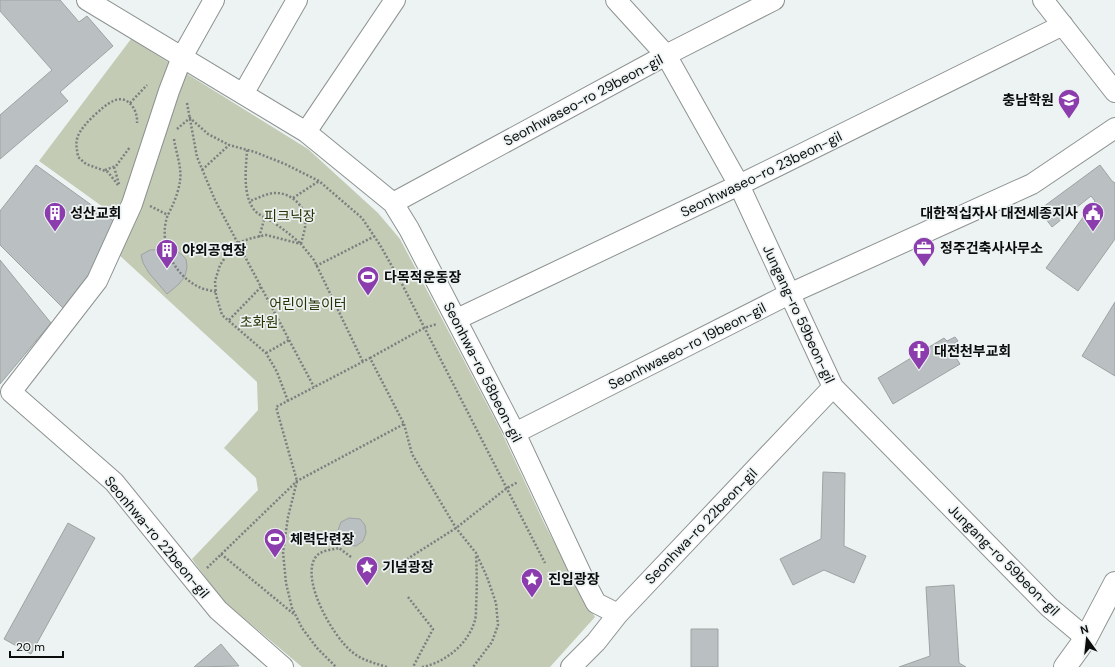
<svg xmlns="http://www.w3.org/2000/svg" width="1115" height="667" font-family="'DM Sans','Noto Sans KR',sans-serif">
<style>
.green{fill:#c3cbb5}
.building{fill:#bac0c1;stroke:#9da3a3}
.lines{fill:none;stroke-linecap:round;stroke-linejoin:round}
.street-casing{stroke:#8d9391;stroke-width:22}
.secondary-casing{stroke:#8d9391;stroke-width:24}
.path{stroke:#7b7f7f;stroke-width:2.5;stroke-dasharray:2 2;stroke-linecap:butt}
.street{stroke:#fff;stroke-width:20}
.secondary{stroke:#fff;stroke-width:22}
.labels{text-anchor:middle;stroke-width:3.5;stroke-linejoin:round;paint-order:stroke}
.street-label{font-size:14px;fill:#0b0d0d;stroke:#edf3f2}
.poi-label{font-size:14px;font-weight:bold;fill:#0b0d0d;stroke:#edf3f2;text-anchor:start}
.park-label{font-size:14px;fill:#283303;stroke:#edf3f2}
</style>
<rect width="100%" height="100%" fill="#edf3f2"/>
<!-- green -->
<path class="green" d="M131 39 308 149 378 213 400 239 501 431 545 525 586 603 595 617 550 667H302L222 600 192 559 258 490 256 478 224 448 258 410 257 382 117 253 131 227 39 161Z"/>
<!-- building -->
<path class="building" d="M0 0H60L79 22 87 16 113 46 60 92 68 101 0 159V115L52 70 0 11Z
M36 165 115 222 98 265 63 308 0 245V211Z
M1100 165 1112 181 1115 183V239L1078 291 1046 268 1095 201 1091 196 1052 227 1039 210Z
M173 249 181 254 186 259 187 267 185 276 179 284 167 294 149 273 143 263 141 255 150 250Z
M0 260 51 323 0 384Z
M1115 302V376L1082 356Z
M955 337 958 341 949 347 960 364 893 404 878 378 944 338 947 341Z
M823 472 845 473 844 546 866 556 854 583 824 570 793 585 780 559 821 539Z
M349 518 360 519 365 525 366 533 363 541 356 546 346 545 339 538 338 530 341 522Z
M68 523 95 538 31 654 4 639Z
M954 585 959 663 966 667H899L930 656 926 587Z
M691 629H718V667H691Z
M221 644 239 666 194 667Z"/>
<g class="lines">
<!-- street casing -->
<g class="street-casing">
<path id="street" d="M87 0 306 132 393 203 409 229 515 433 582 576 596 603 618 614
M214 0 182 57 169 91 132 204 97 281 11 392 114 482 218 610 283 667
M616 0 666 55 739 185 833 387 1049 607 1086 638
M1043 0 1115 92
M243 94 297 0
M306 132 395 0
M393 203 666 55 774 0
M457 319 739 185 1063 25
M515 433 789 294 1032 184 1115 128
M571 667 596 642 618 614 833 387"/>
</g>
<!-- secondary casing -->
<g class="secondary-casing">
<path id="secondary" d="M1065 667 1086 638 1115 583"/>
</g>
<!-- path -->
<path class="path" d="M130 103 147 85
M187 103 197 157 215 200 314 387
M177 129 190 118 208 134 229 145 255 152 285 164 319 181 362 218 380 245 402 284 545 563
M174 139C176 153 182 167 180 181 179 188 176 198 173 204 171 210 167 215 166 221 160 246 175 276 199 287 204 290 211 290 216 292
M247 150C246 169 242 195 255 211 259 215 266 218 271 221 282 228 291 235 301 244 303 235 307 225 305 216 302 203 290 194 278 193 269 192 259 198 250 201
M114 167 119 184
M105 170 116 166 130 147
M202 170 229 145
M118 185 108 172 86 164 78 157C77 149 75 143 78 136 82 125 103 106 113 101 128 94 138 110 137 123
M293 198 319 181
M150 206 168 215
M259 237 265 217
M316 266 375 236
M229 320 261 287
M266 353 289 340
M370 358 424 328 437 324
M288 401 277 372 266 353 222 315 216 295 215 281 220 265 231 249 237 243 252 238 266 235 301 244 314 260 363 362
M404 424 412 454 456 528 476 553 487 577 496 603 498 625 492 642 473 667
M221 554 295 615
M351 557 339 548C331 550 320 550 315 558 301 581 333 636 351 651 361 660 374 663 387 667
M207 568 297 481 404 424 370 358 276 407 297 481 288 517 283 552 286 583 292 608 302 628 317 648 336 667
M390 570 456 528 507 488 518 482
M408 597 433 629 413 667
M422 667C444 663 467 645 474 623 476 619 476 613 476 608 477 590 477 573 476 555"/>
<!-- street -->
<use href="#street" class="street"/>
<!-- secondary -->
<use href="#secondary" class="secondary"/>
</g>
<!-- icons -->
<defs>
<g id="school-pin" transform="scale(1.15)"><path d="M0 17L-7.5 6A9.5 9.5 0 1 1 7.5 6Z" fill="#8c3dad" stroke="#edf3f2"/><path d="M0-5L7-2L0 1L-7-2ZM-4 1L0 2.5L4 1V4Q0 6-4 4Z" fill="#fff"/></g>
<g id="building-pin" transform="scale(1.15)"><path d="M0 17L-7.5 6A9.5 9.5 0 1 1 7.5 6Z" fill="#8c3dad" stroke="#edf3f2"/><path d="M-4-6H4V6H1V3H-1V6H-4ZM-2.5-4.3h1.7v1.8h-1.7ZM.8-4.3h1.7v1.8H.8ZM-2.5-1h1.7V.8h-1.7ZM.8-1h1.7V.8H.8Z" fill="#fff"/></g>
<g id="civic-pin" transform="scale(1.15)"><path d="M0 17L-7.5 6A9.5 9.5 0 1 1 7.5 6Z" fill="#8c3dad" stroke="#edf3f2"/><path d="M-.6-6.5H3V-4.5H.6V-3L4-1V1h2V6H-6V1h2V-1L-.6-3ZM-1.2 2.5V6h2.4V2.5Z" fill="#fff"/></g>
<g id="office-pin" transform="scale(1.15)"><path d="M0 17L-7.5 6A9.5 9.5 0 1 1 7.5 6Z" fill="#8c3dad" stroke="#edf3f2"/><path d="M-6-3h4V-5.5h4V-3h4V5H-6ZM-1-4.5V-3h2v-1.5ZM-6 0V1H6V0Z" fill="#fff"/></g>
<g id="stadium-pin" transform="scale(1.15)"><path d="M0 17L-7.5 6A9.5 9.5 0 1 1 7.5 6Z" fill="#8c3dad" stroke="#edf3f2"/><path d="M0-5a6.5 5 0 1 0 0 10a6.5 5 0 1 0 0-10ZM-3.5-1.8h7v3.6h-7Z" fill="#fff"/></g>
<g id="church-pin" transform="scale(1.15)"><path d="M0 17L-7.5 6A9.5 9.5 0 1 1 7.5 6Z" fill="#8c3dad" stroke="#edf3f2"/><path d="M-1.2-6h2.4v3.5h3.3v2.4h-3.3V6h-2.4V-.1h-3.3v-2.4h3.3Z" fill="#fff"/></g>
<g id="sight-pin" transform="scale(1.15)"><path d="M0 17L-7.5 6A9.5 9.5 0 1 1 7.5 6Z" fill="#8c3dad" stroke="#edf3f2"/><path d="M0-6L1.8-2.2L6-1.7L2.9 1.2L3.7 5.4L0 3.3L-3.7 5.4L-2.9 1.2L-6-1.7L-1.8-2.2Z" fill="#fff"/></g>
</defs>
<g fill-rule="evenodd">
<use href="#school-pin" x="1069" y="100"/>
<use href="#building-pin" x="55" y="213"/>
<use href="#civic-pin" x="1093" y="213"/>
<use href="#office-pin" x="924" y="248"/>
<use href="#building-pin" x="167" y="250"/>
<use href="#stadium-pin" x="368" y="277"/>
<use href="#church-pin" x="919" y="351"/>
<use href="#stadium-pin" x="275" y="539"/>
<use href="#sight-pin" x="367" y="567"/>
<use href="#sight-pin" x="532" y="579"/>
</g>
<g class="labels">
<!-- street labels -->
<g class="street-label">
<text transform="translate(583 100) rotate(-28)" y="5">Seonhwaseo-ro 29beon-gil</text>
<text transform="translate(761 174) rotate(-26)" y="5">Seonhwaseo-ro 23beon-gil</text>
<text transform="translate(799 314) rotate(65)" y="5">Jungang-ro 59beon-gil</text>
<text transform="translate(687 346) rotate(-27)" y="5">Seonhwaseo-ro 19beon-gil</text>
<text transform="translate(483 372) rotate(63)" y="5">Seonhwa-ro 58beon-gil</text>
<text transform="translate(701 526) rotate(-46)" y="5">Seonhwa-ro 22beon-gil</text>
<text transform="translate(157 537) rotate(50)" y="5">Seonhwa-ro 22beon-gil</text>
<text transform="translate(1004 560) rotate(45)" y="5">Jungang-ro 59beon-gil</text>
</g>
<!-- poi labels -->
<g class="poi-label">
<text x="1054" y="105" text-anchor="end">충남학원</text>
<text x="70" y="218">성산교회</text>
<text x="1078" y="218" text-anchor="end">대한적십자사 대전세종지사</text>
<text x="940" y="253">정주건축사사무소</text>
<text x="182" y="255">야외공연장</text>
<text x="384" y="282">다목적운동장</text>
<text x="934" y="356">대전천부교회</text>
<text x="290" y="544">체력단련장</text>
<text x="382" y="572">기념광장</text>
<text x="548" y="584">진입광장</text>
</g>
<!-- park labels -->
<g class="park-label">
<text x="290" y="221">피크닉장</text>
<text x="308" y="309">어린이놀이터</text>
<text x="259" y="327">초화원</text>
</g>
</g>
<!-- north arrow -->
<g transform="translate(1087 639) rotate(345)" stroke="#edf3f2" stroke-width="3" paint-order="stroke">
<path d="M0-3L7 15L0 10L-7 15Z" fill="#0b0d0d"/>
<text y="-6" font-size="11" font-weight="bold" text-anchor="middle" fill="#0b0d0d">N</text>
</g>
<!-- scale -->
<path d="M10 651v6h53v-6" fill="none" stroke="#0b0d0d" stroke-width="2"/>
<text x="16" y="651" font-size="12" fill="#0b0d0d" stroke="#edf3f2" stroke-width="3" paint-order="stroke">20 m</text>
</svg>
